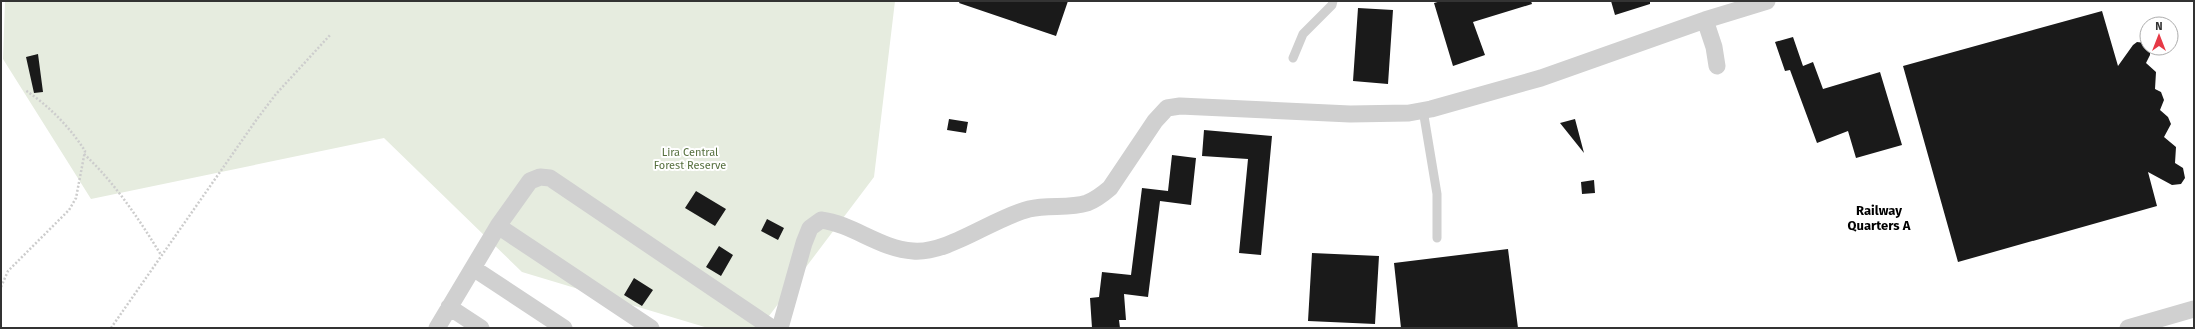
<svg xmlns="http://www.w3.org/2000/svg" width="2195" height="329" font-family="'Fira Sans',sans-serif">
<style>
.green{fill:#e6ecdf}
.building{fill:#1a1a1a}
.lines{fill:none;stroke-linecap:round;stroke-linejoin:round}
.path{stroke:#cdcdcd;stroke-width:2.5;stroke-dasharray:2 2;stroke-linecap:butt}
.lane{stroke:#d0d0d0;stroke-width:9}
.street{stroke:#d0d0d0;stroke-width:17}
.labels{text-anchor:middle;stroke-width:4;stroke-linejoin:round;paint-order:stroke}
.park-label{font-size:11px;fill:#56703f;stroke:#fff}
.quarter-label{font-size:13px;font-weight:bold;fill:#000;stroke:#fff}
</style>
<rect width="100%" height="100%" fill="#fff"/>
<!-- green -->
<path class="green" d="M5 1H895L874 177 760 328H708L522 272 384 138 91 199 3 59Z"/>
<!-- building -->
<path class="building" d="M960 1H1068L1056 36 959 3Z
M1441 1H1531L1532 4 1473 22 1485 55 1453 66 1434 3Z
M1611 1H1650V4L1615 15Z
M1358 8 1393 10 1388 84 1353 81Z
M2102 11 2118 66 2133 45 2137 42 2145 43 2147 48H2150V55L2146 63 2156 72 2155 89 2161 92 2164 100 2160 110 2168 117 2171 124 2164 137 2176 147 2175 163 2183 168 2185 178 2181 184 2172 185 2148 172 2157 206 1958 262 1903 66Z
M1793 37 1803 66 1813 62 1823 89 1880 72 1902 145 1856 158 1848 131 1817 143 1790 70 1785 71 1775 42Z
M38 54 43 92 34 93 26 57Z
M949 119 968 122 966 133 947 130Z
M1575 119 1584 153 1560 123Z
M1204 130 1272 136 1261 255 1239 253 1248 159 1202 156Z
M1172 155 1196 158 1191 205 1160 201 1148 297 1124 294 1126 320H1119L1120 328H1092L1090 298 1099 297 1102 272 1131 275 1142 188 1168 191Z
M1594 180 1595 193 1582 194 1581 182Z
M696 191 726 209 715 226 685 208Z
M767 219 784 228 778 240 761 231Z
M719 246 733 255 721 276 706 267Z
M1508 249 1518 328H1401L1394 263Z
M1312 253 1379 256 1375 324 1308 321Z
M634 278 653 290 642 306 624 295Z"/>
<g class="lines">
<!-- path -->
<path class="path" d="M84 154C115 183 139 219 161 255
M1 287 8 271 69 210 76 198 85 151C70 127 48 105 25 90
M111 328 257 119 276 94 331 34"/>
<!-- lane -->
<path class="lane" d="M1293 58 1303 34 1332 5 1333 1
M1423 110 1437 194V238"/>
<!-- street -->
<path class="street" d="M1705 20 1714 47 1717 66
M498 226 651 328
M473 268 564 328
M449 307 481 328
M437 328 498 226 530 181 540 177 550 178 772 328
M780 328 804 243 810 228 821 220C853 224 880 249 913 251 948 254 993 218 1029 209 1048 204 1069 209 1087 203 1095 200 1103 194 1110 188L1155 121 1167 108 1180 106 1350 114 1409 113 1431 109 1541 78 1705 20 1767 1
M2128 328 2194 309"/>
</g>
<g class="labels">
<!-- park labels -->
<g class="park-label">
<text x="690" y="156">Lira Central<tspan x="690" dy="13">Forest Reserve</tspan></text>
</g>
<!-- quarter labels -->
<g class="quarter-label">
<text x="1879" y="215">Railway<tspan x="1879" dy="15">Quarters A</tspan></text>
</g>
</g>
<!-- border -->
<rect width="2195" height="329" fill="none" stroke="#333333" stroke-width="4"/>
<!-- north arrow -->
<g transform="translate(2159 36)"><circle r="19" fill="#ffffff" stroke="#adadad"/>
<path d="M0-3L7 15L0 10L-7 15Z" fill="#e63946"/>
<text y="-6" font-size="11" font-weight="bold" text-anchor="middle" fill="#333333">N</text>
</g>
</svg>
